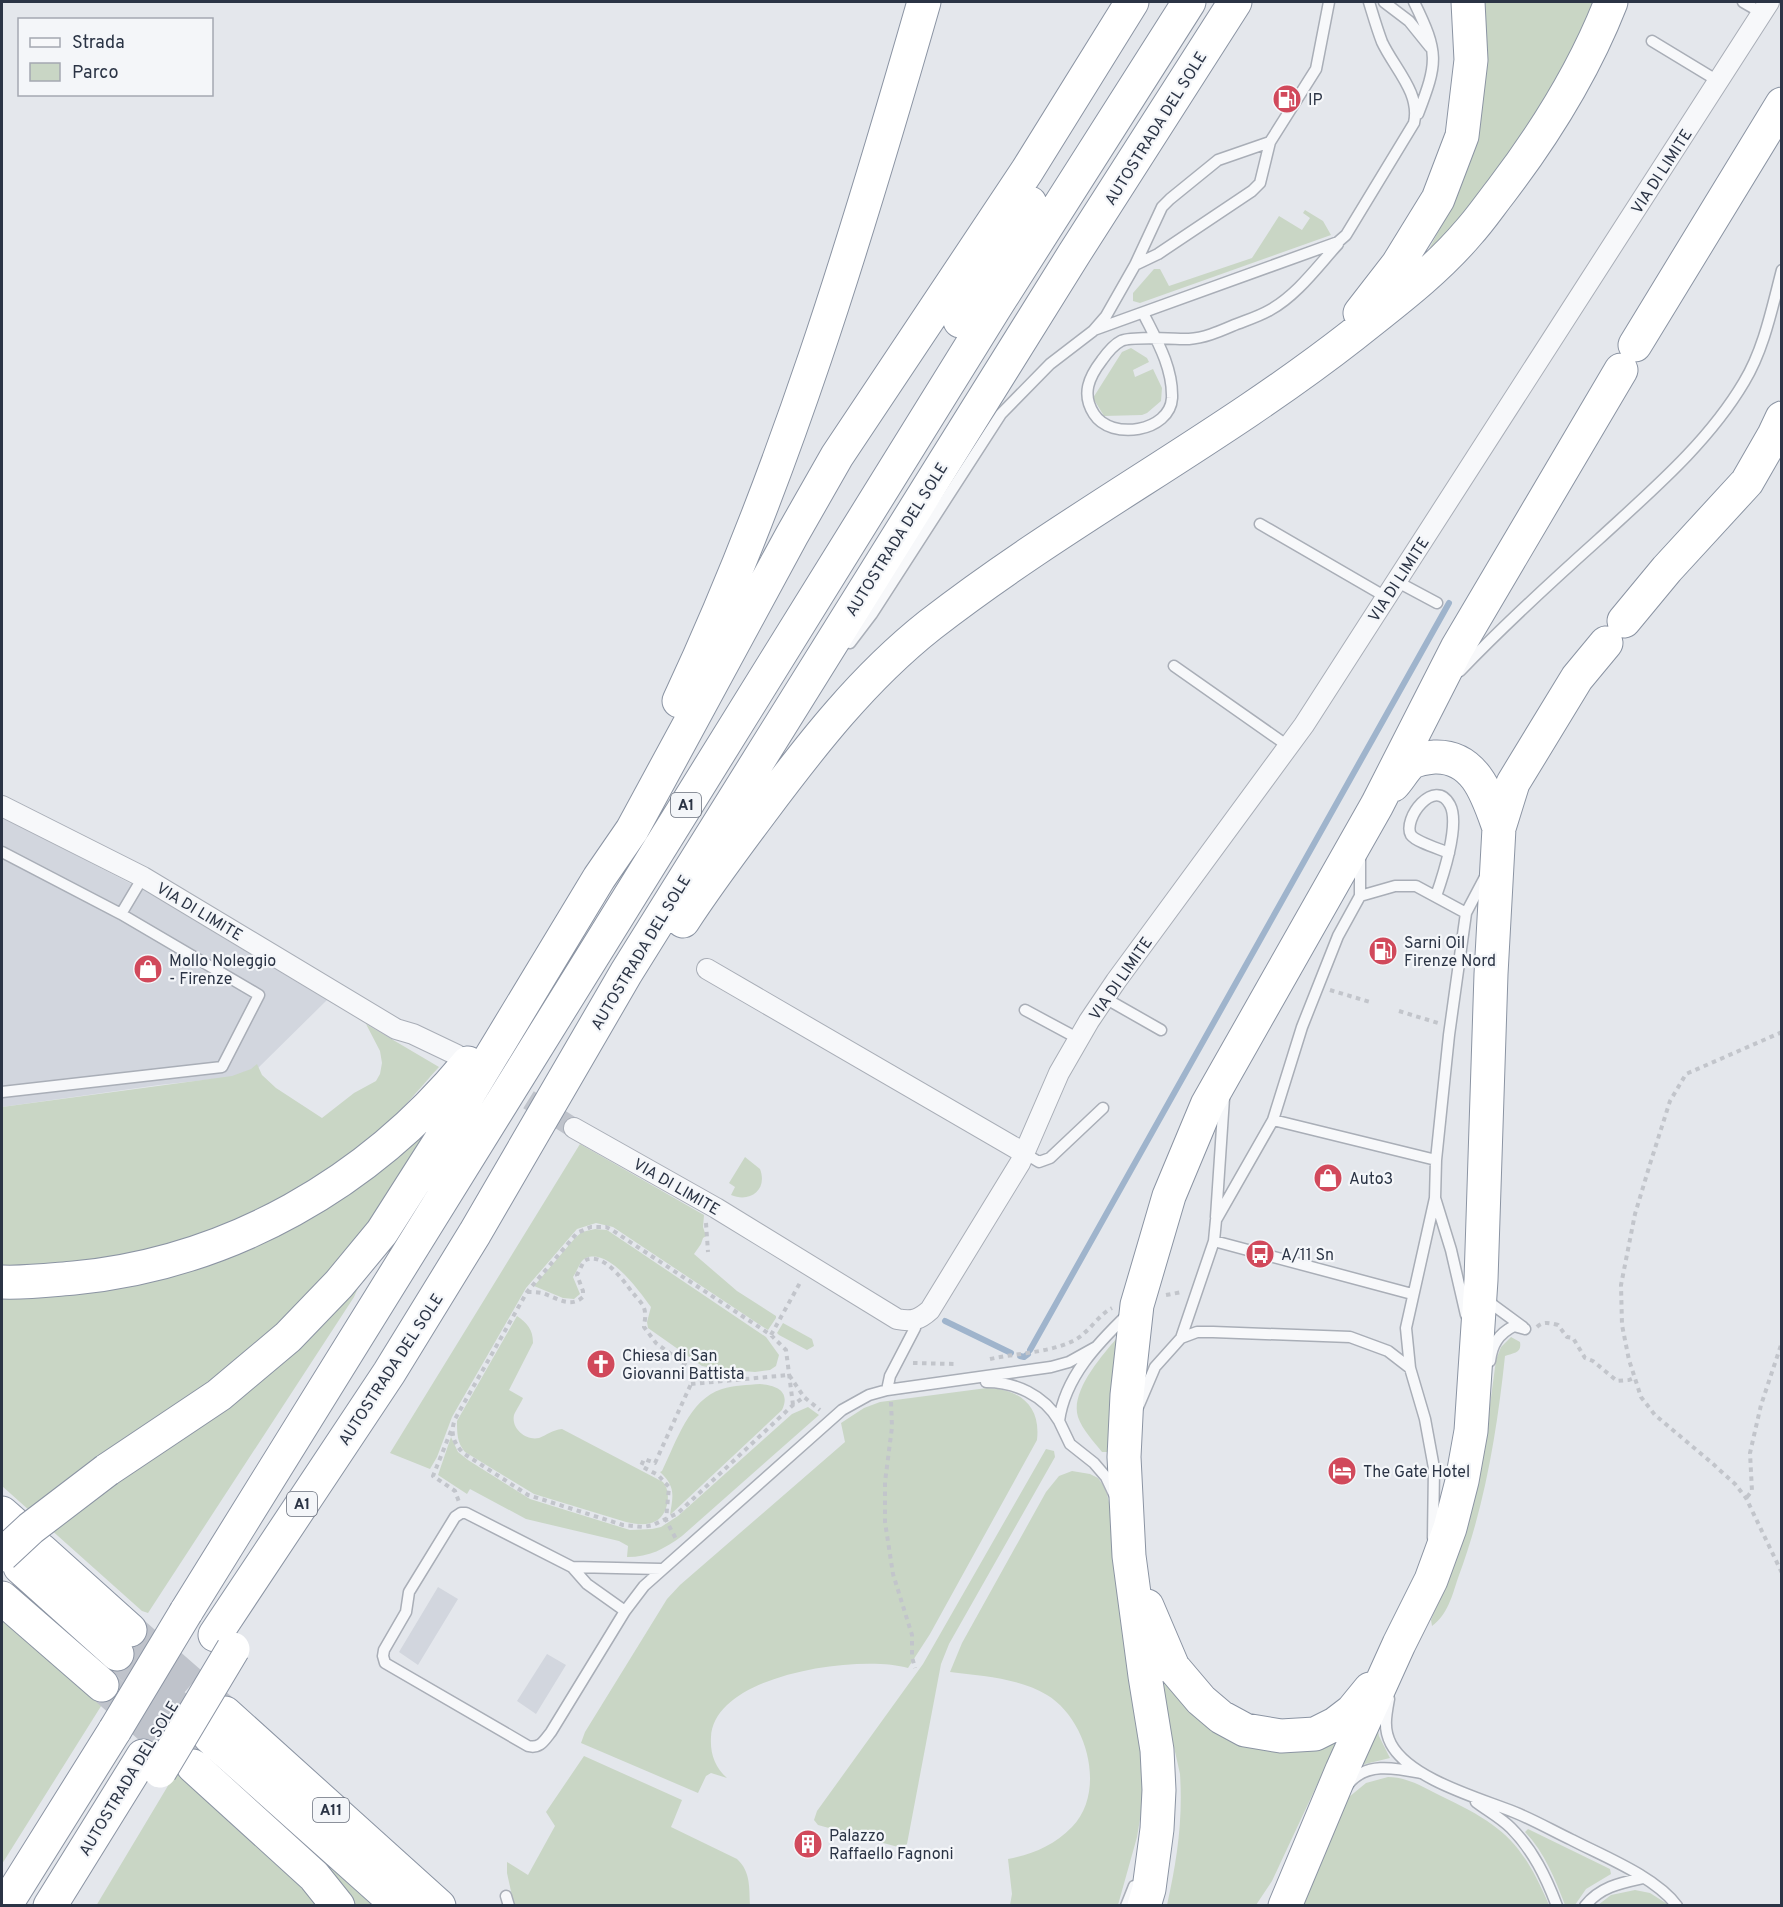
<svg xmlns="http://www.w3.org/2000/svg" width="1783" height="1907" font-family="Overpass,sans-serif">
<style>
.built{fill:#d2d6de}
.green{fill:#c9d6c5}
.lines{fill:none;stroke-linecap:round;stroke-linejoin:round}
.stream{stroke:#9fb4cc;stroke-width:6}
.street-tunnel{stroke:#bfc3cb;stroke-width:20;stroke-dasharray:20 10;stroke-linecap:butt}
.highway-tunnel{stroke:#bfc3cb;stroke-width:33;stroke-dasharray:33 16;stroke-linecap:butt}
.lane-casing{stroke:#a9aeb7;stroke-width:13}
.street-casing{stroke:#a9aeb7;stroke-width:22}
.highway-casing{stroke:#8b94a3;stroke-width:35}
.path{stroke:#c2c5cb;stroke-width:4;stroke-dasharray:4.5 4.5;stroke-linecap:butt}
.lane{stroke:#f7f8fa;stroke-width:10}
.street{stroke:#f7f8fa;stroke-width:20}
.highway{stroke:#fff;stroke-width:33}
.highway-bridge-casing{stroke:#8b94a3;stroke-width:35;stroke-linecap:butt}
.highway-bridge{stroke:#fff;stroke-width:33}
.labels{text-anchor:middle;stroke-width:4.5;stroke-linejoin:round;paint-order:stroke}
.shield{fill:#f4f6f9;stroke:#676e7b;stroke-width:1.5}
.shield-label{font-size:15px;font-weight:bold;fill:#2b3445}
.poi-label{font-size:16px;fill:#2b3445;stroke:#f4f6f9;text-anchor:start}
.street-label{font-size:16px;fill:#2b3445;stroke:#f4f6f9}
</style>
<rect width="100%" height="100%" fill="#e4e7ec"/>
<!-- built -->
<path class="built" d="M2 817 145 891 327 1000 251 1075 159 1085 2 1107Z
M438 1587 458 1599 418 1665 399 1652Z
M547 1654 566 1665 536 1714 517 1701Z"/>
<!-- green -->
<path class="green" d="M1484 2H1598L1572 64 1464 224 1429 249 1452 206Z
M1305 210 1323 221 1331 235 1140 303 1133 301V293L1154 269H1160L1169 286 1252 258 1279 216 1302 230 1310 218 1303 213Z
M1131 348 1147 358 1149 362 1133 370 1135 377 1153 369 1162 388 1161 401 1147 413 1142 415 1104 416 1093 398 1122 352Z
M366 1024 439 1067C419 1089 399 1114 376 1133 274 1223 137 1267 2 1266V1107L232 1076 251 1069 257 1064 262 1075 276 1088 322 1118 354 1093 376 1081 380 1074 382 1063 380 1051Z
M430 1129 378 1215 310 1297 86 1506 375 1250 354 1297 148 1613 142 1611 2 1486V1295L289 1230 329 1207 372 1178Z
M580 1144 704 1215 703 1227 706 1236 703 1238 701 1244 694 1254 737 1291 776 1316V1318L768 1330 760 1325 613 1227 596 1223 577 1229 526 1288 452 1417 437 1457 430 1469 390 1453Z
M745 1157 760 1169C768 1190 750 1203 731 1195L735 1187 729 1183Z
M595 1229 607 1230 613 1234 766 1337 779 1355 776 1366 770 1370 755 1372 716 1369 702 1366 648 1328 647 1322 651 1307C639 1291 609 1248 586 1258 580 1260 577 1272 573 1277L580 1294 574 1299 563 1298 534 1286 575 1238 582 1232Z
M517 1316C527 1323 533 1329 533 1343L509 1390 523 1398C521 1403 516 1410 514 1415 511 1429 526 1441 539 1438 547 1435 552 1430 562 1429L663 1482C672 1492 668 1515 656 1521 647 1526 635 1524 626 1522L534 1494 465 1452C457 1443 457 1433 457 1421Z
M783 1323 812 1339 814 1346 807 1350 779 1335 777 1333Z
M1511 1337 1520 1342C1522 1353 1514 1353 1505 1356 1497 1431 1485 1506 1458 1578 1452 1596 1448 1614 1432 1626L1431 1620 1447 1581 1486 1435 1496 1360 1501 1347Z
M1119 1338 1109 1452H1102C1094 1442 1082 1429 1078 1417 1070 1392 1101 1357 1116 1339Z
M760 1384C776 1385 791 1391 782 1410L670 1515C673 1495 676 1487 660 1472L662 1471C676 1443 689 1399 722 1389 734 1385 748 1385 760 1384Z
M987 1388C1019 1389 1041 1405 1037 1440L930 1634 908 1668C862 1654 714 1673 711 1737 710 1754 715 1767 727 1778L711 1773 706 1776 698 1793 581 1743 585 1732 667 1599 680 1585 845 1442 841 1423 864 1408 880 1402Z
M808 1407 819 1415 682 1536C664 1549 650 1557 627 1557L628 1546 619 1541 526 1519 470 1489 467 1494 438 1475 451 1437 458 1452 468 1460 530 1499 630 1530 652 1529 661 1527 678 1516 792 1414Z
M1046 1449 1054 1451 1055 1457 949 1644 941 1664 907 1844 903 1847H898L818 1825 814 1820 817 1811 923 1664Z
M1072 1471 1090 1474 1098 1478 1103 1485 1107 1494 1117 1536 1145 1789 1137 1837 1118 1905H1010L1012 1894 1008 1859C1033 1854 1053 1846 1072 1827 1107 1791 1087 1719 1047 1695 1019 1678 982 1676 950 1672L962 1643 1046 1492 1059 1476Z
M2 1613 103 1703 2 1864Z
M1151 1644 1188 1700 1338 1740 1272 1881 1256 1905H1167C1177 1861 1183 1820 1180 1774Z
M1377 1726 1379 1736 1390 1758 1357 1766Z
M189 1741 372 1905H354L187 1746Z
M584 1756 682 1800 671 1827 737 1859C751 1872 749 1888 750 1905H514L507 1873V1862L528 1875 555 1826 546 1812Z
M178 1769 327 1906H96Z
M1388 1777C1407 1777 1423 1787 1439 1795 1502 1825 1521 1840 1549 1905L1295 1906 1349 1797 1366 1783Z
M1528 1829 1610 1869 1611 1874 1586 1889 1575 1905H1565C1555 1879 1545 1853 1525 1832Z
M1635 1890 1650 1893 1669 1905H1598L1611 1895Z"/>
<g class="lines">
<!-- stream -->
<path class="stream" d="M945 1321 1011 1353
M1030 1350 1449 603
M1020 1356 1024 1357 1028 1354"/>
<!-- street-tunnel -->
<path class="street-tunnel" d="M503 1084 574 1128"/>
<!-- highway-tunnel -->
<path class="highway-tunnel" d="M130 1630 225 1713
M117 1654 210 1737
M102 1685 193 1766"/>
<!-- lane casing -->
<g class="lane-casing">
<path id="lane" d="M1384 2 1409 21 1430 47
M1414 2C1439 53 1438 62 1418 114
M1743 2 1762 13
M1652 41 1718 81
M1135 265 1158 254 1252 191 1260 183 1270 142
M1143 313C1156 339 1173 367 1172 398 1170 432 1111 441 1094 414 1081 394 1089 377 1102 360 1107 353 1113 345 1121 341 1129 336 1175 339 1189 339 1204 338 1218 332 1232 326 1244 321 1258 317 1270 310 1297 295 1317 267 1338 244
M1094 330 1338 242 1346 235 1414 123C1421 93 1394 68 1382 42 1377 29 1373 15 1369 2
M1260 524 1386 597
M1394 580 1437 603
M850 643 872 614 1001 414 1050 364 1093 331 1106 316 1135 265 1162 207 1170 199 1218 160 1270 142 1316 69 1329 2
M1174 666 1288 746
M1460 671C1504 625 1551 582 1599 539 1651 491 1708 443 1744 382 1764 349 1772 308 1782 270
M2 852 121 914 259 995 222 1067 2 1092
M1360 896 1395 886H1416L1466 913
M1436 896C1443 876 1460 824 1450 805 1435 776 1402 819 1411 835 1416 842 1440 849 1449 853
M121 914 143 877
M1103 997 1161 1030
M1025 1010 1079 1039
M1273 1120 1436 1160
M1024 1153 1039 1162 1050 1158 1103 1108
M1216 1217 1224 1098
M1214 1241 1412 1294
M1487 1297 1493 1305 1523 1327
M1466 1315 1451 1250 1435 1198 1436 1160 1449 1035 1466 913 1485 877
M1181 1338 1197 1332H1213L1350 1337 1388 1351 1410 1368
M1490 1361C1492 1345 1498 1334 1514 1326L1525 1329
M986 1382C1015 1382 1044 1395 1059 1421
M887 1390 890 1376 915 1328 914 1320
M1138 1407 1155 1367 1181 1338 1214 1241 1216 1220 1273 1120 1302 1027 1338 936 1360 896V855
M1114 1494 1106 1477 1094 1463 1070 1444 1059 1421C1065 1377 1097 1344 1128 1314
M1433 1538 1434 1468 1425 1419 1410 1368 1406 1328 1435 1198
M572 1567 661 1569
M625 1611 587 1584 572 1567 466 1513H461L455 1517 409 1592 406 1612 384 1650 383 1656 385 1663 528 1746C540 1749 544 1741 551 1732L625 1611 644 1586 842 1410 869 1395 887 1390 1051 1367 1069 1362 1096 1347
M1389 1699C1386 1715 1383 1729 1391 1744 1410 1779 1479 1798 1514 1812 1534 1820 1553 1831 1572 1840 1603 1856 1656 1877 1677 1906
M1347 1786C1364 1761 1396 1768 1421 1773
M1476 1802C1488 1811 1501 1818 1511 1828 1533 1850 1546 1877 1557 1906
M506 1896 509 1906
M1126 1906 1134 1886
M1585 1906C1600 1887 1620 1883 1643 1878"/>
</g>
<!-- street casing -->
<g class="street-casing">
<path id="street" d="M2 806 143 877 396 1029 413 1034 457 1055
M707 969 1024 1153
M574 1128 716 1208 897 1319C912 1322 919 1320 930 1310L1020 1163 1059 1073 1089 1021 1116 981 1304 725 1769 2"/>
</g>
<!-- highway casing -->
<g class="highway-casing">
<path id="highway" d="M1360 313 1398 264 1438 199 1462 136 1471 60 1468 2
M960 321 1014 232 1030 203
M1635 345 1782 104
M1624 621 1667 569 1747 482 1774 435 1782 418
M679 701C784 477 856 239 924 2
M1393 785C1399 779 1404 769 1411 763 1417 759 1426 758 1434 757 1476 755 1488 797 1499 828
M683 921C707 884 734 848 761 812 811 745 863 678 930 625 1065 520 1219 440 1353 335 1393 303 1435 272 1468 233 1480 220 1490 205 1501 191 1546 132 1584 71 1611 2
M2 1282C26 1283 50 1280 74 1278 230 1263 369 1183 468 1063
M107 1470 219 1395 288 1337 339 1284 382 1232 440 1141 599 878 632 830 792 535 837 456 1027 171 1132 2
M2 1513 19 1528
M41 1550 130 1630
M20 1567 117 1654
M2 1598 102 1685
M1147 1606 1173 1667 1201 1700 1221 1717 1245 1730 1281 1736 1315 1734 1335 1724 1352 1711 1370 1689
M186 1612 994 309 1189 2
M215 1635 389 1373 475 1233 626 973 1074 254 1235 2
M225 1713 439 1906
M210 1737 399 1906
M193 1766 314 1876 338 1906
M5 1906 115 1730
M50 1906 143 1756
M1144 1906 1149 1889 1157 1829 1159 1790 1157 1750 1145 1676 1129 1556 1124 1457 1127 1395 1137 1305 1169 1196 1207 1105 1377 805 1457 648 1621 370
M1285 1906 1342 1770 1399 1644 1431 1580 1450 1528 1462 1481 1471 1431 1481 1280 1491 974 1499 828 1513 783 1577 678 1606 643"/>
</g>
<!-- path -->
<path class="path" d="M1330 990 1370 1002
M1399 1011 1438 1023
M1782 1032 1686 1074 1670 1101 1650 1164 1635 1214 1621 1285 1622 1325 1629 1360 1641 1397 1655 1415 1712 1463 1735 1484 1746 1498 1782 1573
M706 1223 708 1252
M527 1292C532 1292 537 1292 542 1293 556 1297 569 1309 583 1297V1291L577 1275 584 1261C602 1250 623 1280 632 1292 637 1298 645 1305 645 1313 646 1317 644 1323 644 1327L656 1343 691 1369V1384L655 1463 644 1459 641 1466 658 1475 669 1487 666 1520 676 1539
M1166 1295 1182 1292
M1537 1327C1543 1321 1550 1323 1558 1325L1567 1337 1573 1338 1585 1358 1593 1361 1617 1381 1629 1380 1634 1378
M771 1335 801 1281
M990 1359C1017 1353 1048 1353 1073 1341 1089 1333 1097 1316 1112 1308
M913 1363 956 1364
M691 1384 789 1375 804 1397 820 1410
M891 1402 892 1427 885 1482V1522L893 1574 912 1635V1657L915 1668
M793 1405 786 1350 771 1335 612 1230 606 1227H591L577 1233 527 1292 455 1419C450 1433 453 1442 463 1453L528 1495 623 1525 643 1527 653 1525 678 1513 793 1405 804 1397
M451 1431 433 1476 455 1491 459 1502
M1747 1497 1752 1491 1750 1453 1761 1405 1782 1342"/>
<!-- lane -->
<use href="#lane" class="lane"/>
<!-- street -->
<use href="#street" class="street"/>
<!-- highway -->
<use href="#highway" class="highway"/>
<!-- highway-bridge casing -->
<g class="highway-bridge-casing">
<path id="highway-bridge" d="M2 1555 31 1528 107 1470
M115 1730 186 1612
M160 1771 233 1649"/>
</g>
<!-- highway-bridge -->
<use href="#highway-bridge" class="highway-bridge"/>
</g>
<!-- icons -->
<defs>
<g id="fuel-disc" transform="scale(1.5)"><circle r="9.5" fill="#d1495b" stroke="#f4f6f9"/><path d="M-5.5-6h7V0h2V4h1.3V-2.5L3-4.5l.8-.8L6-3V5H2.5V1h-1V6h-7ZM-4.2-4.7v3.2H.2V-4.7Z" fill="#fff"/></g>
<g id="shop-disc" transform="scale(1.5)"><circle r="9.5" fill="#d1495b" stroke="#f4f6f9"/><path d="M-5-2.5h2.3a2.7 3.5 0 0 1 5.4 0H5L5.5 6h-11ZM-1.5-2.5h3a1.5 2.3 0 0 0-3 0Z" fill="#fff"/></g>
<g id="bus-disc" transform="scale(1.5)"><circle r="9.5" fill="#d1495b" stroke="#f4f6f9"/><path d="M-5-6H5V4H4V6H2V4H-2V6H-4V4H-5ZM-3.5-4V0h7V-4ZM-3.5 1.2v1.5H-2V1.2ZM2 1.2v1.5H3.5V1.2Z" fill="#fff"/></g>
<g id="church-disc" transform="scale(1.5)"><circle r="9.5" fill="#d1495b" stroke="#f4f6f9"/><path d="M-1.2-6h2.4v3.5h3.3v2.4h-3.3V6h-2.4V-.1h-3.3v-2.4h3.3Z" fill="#fff"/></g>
<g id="hotel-disc" transform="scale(1.5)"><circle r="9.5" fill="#d1495b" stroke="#f4f6f9"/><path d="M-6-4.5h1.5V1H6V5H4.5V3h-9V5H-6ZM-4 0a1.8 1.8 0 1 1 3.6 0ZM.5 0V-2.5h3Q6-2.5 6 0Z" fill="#fff"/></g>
<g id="building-disc" transform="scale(1.5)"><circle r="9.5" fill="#d1495b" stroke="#f4f6f9"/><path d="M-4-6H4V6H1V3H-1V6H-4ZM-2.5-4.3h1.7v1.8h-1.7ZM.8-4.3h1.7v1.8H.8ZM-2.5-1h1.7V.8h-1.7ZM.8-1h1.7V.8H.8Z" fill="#fff"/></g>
</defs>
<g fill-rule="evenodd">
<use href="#fuel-disc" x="1287" y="99"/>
<use href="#fuel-disc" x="1383" y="951"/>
<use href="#shop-disc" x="148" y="969"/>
<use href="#shop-disc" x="1328" y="1178"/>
<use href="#bus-disc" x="1260" y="1254"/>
<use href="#church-disc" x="601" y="1364"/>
<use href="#hotel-disc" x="1342" y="1471"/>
<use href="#building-disc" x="808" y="1844"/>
</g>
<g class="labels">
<!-- shield labels -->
<g class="shield">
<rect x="671" y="793" width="30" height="24" rx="4.5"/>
<rect x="287" y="1492" width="30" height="24" rx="4.5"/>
<rect x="313" y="1798" width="36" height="24" rx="4.5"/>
</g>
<g class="shield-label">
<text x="686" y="810">A1</text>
<text x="302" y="1509">A1</text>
<text x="331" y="1815">A11</text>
</g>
<!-- poi labels -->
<g class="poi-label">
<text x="1308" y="105">IP</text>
<text x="1404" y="948">Sarni Oil<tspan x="1404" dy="18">Firenze Nord</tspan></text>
<text x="169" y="966">Mollo Noleggio<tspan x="169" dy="18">- Firenze</tspan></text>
<text x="1349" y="1184">Auto3</text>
<text x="1281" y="1260">A/11 Sn</text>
<text x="622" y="1361">Chiesa di San<tspan x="622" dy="18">Giovanni Battista</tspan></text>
<text x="1363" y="1477">The Gate Hotel</text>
<text x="829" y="1841">Palazzo<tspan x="829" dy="18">Raffaello Fagnoni</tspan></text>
</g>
<!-- street labels -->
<g class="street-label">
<text transform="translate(1155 128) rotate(-58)" y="6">AUTOSTRADA DEL SOLE</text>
<text transform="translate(1661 171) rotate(-57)" y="6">VIA DI LIMITE</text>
<text transform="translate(896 539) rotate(-58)" y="6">AUTOSTRADA DEL SOLE</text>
<text transform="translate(1398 579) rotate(-57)" y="6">VIA DI LIMITE</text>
<text transform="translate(200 911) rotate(31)" y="6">VIA DI LIMITE</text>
<text transform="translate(640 952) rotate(-59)" y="6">AUTOSTRADA DEL SOLE</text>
<text transform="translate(1120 978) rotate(-55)" y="6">VIA DI LIMITE</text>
<text transform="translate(677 1186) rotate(30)" y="6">VIA DI LIMITE</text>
<text transform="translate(390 1369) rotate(-57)" y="6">AUTOSTRADA DEL SOLE</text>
<text transform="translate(128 1778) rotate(-59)" y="6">AUTOSTRADA DEL SOLE</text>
</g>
</g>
<!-- border -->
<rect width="1783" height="1907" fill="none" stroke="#2b3445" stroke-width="6"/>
<!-- legend -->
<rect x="18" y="18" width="195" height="78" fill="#f4f6f9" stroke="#a4a8b1" stroke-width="1.5"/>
<rect x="30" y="38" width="30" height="9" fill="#f7f8fa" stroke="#a4a8b1" stroke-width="1.5"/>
<text x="72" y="48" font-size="18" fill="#2b3445">Strada</text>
<rect x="30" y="63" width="30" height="18" fill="#c9d6c5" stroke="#a4a8b1" stroke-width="1.5"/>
<text x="72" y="78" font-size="18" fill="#2b3445">Parco</text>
</svg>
